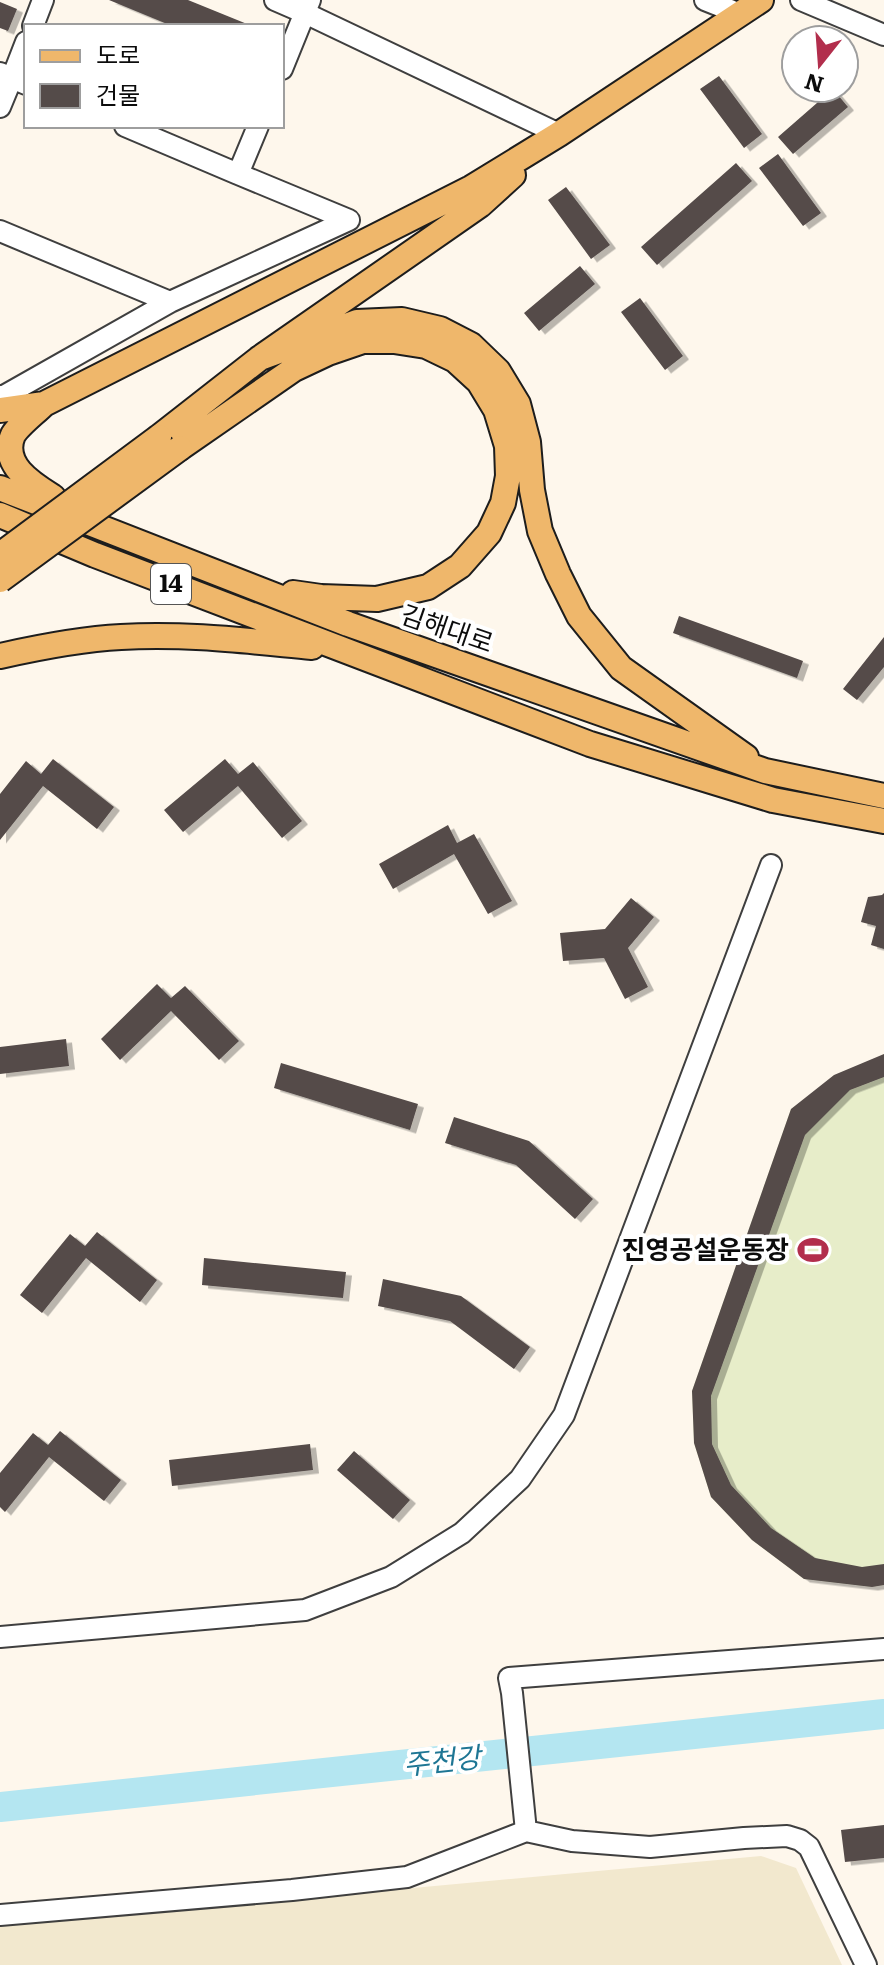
<svg xmlns="http://www.w3.org/2000/svg" width="884" height="1965" font-family="Literata,'Noto Sans KR',serif">
<style>
.farmland{fill:#f2e8ce}
.pitch{fill:#e7edc9}
.lines{fill:none;stroke-linecap:round;stroke-linejoin:round}
.river{stroke:#b4e6f1;stroke-width:30}
.building{fill:#544b49;filter:url(#shadow)}
.minor-casing{stroke:#3f3f3f;stroke-width:24}
.major-casing{stroke:#1d1d1d;stroke-width:28}
.minor{stroke:#fff;stroke-width:20}
.major{stroke:#efb76b;stroke-width:24}
.major-bridge-casing{stroke:#1d1d1d;stroke-width:28;stroke-linecap:butt}
.major-bridge{stroke:#efb76b;stroke-width:24}
.labels{text-anchor:middle;stroke-width:8;stroke-linejoin:round;paint-order:stroke}
.shield{fill:#fff;stroke:#555;stroke-width:2}
.shield-label{font-size:24px;font-weight:bold;fill:#0c0c0c}
.street-label{font-size:26px;fill:#0c0c0c;stroke:#fff}
.poi-label{font-size:26px;font-weight:bold;fill:#0c0c0c;stroke:#fff;text-anchor:end}
.water-label{font-size:28px;font-style:italic;fill:#1e7694;stroke:#fff}
</style>
<defs>
<filter id="shadow"><feDropShadow dx="6" dy="3.5" stdDeviation="0" flood-color="#0004"/></filter>
</defs>
<rect width="100%" height="100%" fill="#fef7ec"/>
<!-- farmland -->
<path class="farmland" d="M761 1856 796 1868 842 1965H0V1926Z"/>
<!-- pitch -->
<path class="pitch" d="M884 1054V1585L872 1587 804 1579 752 1540 711 1497 694 1443 692 1391 791 1109Z"/>
<g class="lines">
<!-- river -->
<path class="river" d="M0 1807 884 1714"/>
</g>
<!-- building -->
<path class="building" d="M109 0H188L252 26H172Z
M0 2 17 9 8 31 0 28Z
M719 76 762 134 744 148 700 89Z
M833 89 848 107 793 154 778 137Z
M778 154 821 213 803 226 759 168Z
M736 163 752 181 657 265 641 247Z
M566 187 610 245 591 259 548 200Z
M580 266 595 284 539 331 524 313Z
M640 298 683 356 665 370 621 312Z
M679 616 803 661 797 678 673 633Z
M884 637V667L857 700 843 689Z
M53 759 114 807 97 829 43 786 0 840V794L26 761 41 774Z
M225 759 238 774 253 762 302 821 282 838 238 786 183 832 164 810Z
M448 825 457 843 474 834 512 901 488 914 454 854 393 889 379 864Z
M884 893V949L871 945 876 926 861 922 868 897 882 895Z
M631 898 654 917 628 948 648 987 625 999 604 958 563 961 560 933 605 929Z
M157 984 171 998 185 986 239 1041 219 1060 171 1011 120 1060 101 1039Z
M66 1039 69 1066 0 1074V1047Z
M884 1054V1077L850 1090 805 1135 711 1396 712 1444 731 1485 771 1528 815 1558 862 1567 884 1564V1585L872 1587 804 1579 752 1540 711 1497 694 1443 692 1391 791 1109 834 1075Z
M281 1063 418 1104 410 1130 274 1088Z
M454 1117 529 1141 593 1199 575 1219 516 1165 445 1143Z
M97 1232 157 1280 140 1302 86 1258 42 1313 20 1295 70 1234 85 1246Z
M204 1258 346 1272 343 1298 202 1285Z
M383 1279 461 1296 530 1347 514 1369 450 1321 378 1306Z
M60 1431 121 1480 104 1501 49 1457 5 1512 0 1507V1473L33 1433 48 1445Z
M310 1444 313 1470 172 1486 169 1460Z
M354 1451 410 1500 393 1519 337 1470Z
M884 1825V1858L845 1862 841 1830Z"/>
<g class="lines">
<!-- minor casing -->
<g class="minor-casing">
<path id="minor" d="M275 0 305 13 559 134
M705 0 740 14
M801 0 884 35
M33 26 43 0
M26 42 12 78 26 84
M282 69 310 0
M0 73 12 78 0 107
M125 126 238 174
M0 231 170 302 2 397 0 396
M170 302 349 220 238 174 258 126
M0 1637 305 1610 391 1577 462 1533 520 1479 564 1415 771 865
M526 1831 572 1841 650 1847 744 1838 787 1836 800 1840 809 1847 866 1965
M0 1915 292 1890 407 1877 526 1831 512 1693 509 1678 884 1649"/>
</g>
<!-- major casing -->
<g class="major-casing">
<path id="major" d="M260 358 357 322 402 320 440 329 471 345 498 371 518 404 528 442 532 490 540 531 558 574 579 616 621 668 746 757
M44 404C35 413 19 425 13 435 0 465 34 485 53 497
M0 410 44 404 471 188 559 134 761 0
M159 437 260 358 480 205 513 175
M180 448 294 369 328 353 363 341H394L426 346 455 360 479 382 496 410 507 446 508 476 503 503 489 533 460 566 428 587 377 599 321 597 293 593
M0 488 348 624 765 771 884 796
M0 515 95 555 590 744 773 800 884 821
M0 656C40 647 81 639 121 637 185 633 248 641 312 647"/>
</g>
<!-- minor -->
<use href="#minor" class="minor"/>
<!-- major -->
<use href="#major" class="major"/>
<!-- major-bridge casing -->
<g class="major-bridge-casing">
<path id="major-bridge" d="M0 555 159 437
M0 580 180 448"/>
</g>
<!-- major-bridge -->
<use href="#major-bridge" class="major-bridge"/>
</g>
<!-- icons -->
<defs>
<g id="stadium-bare" transform="scale(2.4)"><path d="M0-5a6.5 5 0 1 0 0 10a6.5 5 0 1 0 0-10ZM-3.5-1.8h7v3.6h-7Z" fill="#b22e4c" stroke="#fff" stroke-width="2.5" paint-order="stroke"/></g>
</defs>
<g fill-rule="evenodd">
<use href="#stadium-bare" x="813" y="1250"/>
</g>
<g class="labels">
<!-- shield labels -->
<rect class="shield" x="151" y="564" width="40" height="40" rx="6"/>
<g class="shield-label">
<text x="171" y="592">14</text>
</g>
<!-- street labels -->
<g class="street-label">
<text transform="translate(447 629) rotate(19)" y="9">김해대로</text>
</g>
<!-- poi labels -->
<g class="poi-label">
<text x="789" y="1259">진영공설운동장</text>
</g>
<!-- water labels -->
<g class="water-label">
<text transform="translate(442 1761) rotate(-6)" y="10">주천강</text>
</g>
</g>
<!-- legend -->
<rect x="24" y="24" width="260" height="104" fill="#ffffff" stroke="#9e9e9e" stroke-width="2"/>
<rect x="40" y="50" width="40" height="12" fill="#efb76b" stroke="#9e9e9e" stroke-width="2"/>
<text x="96" y="64" font-size="24" fill="#0c0c0c">도로</text>
<rect x="40" y="84" width="40" height="24" fill="#544b49" stroke="#9e9e9e" stroke-width="2"/>
<text x="96" y="104" font-size="24" fill="#0c0c0c">건물</text>
<!-- north arrow -->
<g transform="translate(820 64) rotate(197)"><circle r="38" fill="#ffffff" stroke="#9e9e9e" stroke-width="2"/>
<path d="M0-6L14 30L0 20L-14 30Z" fill="#b22e4c"/>
<text y="-12" font-size="22" font-weight="bold" text-anchor="middle" fill="#0c0c0c">N</text>
</g>
</svg>
